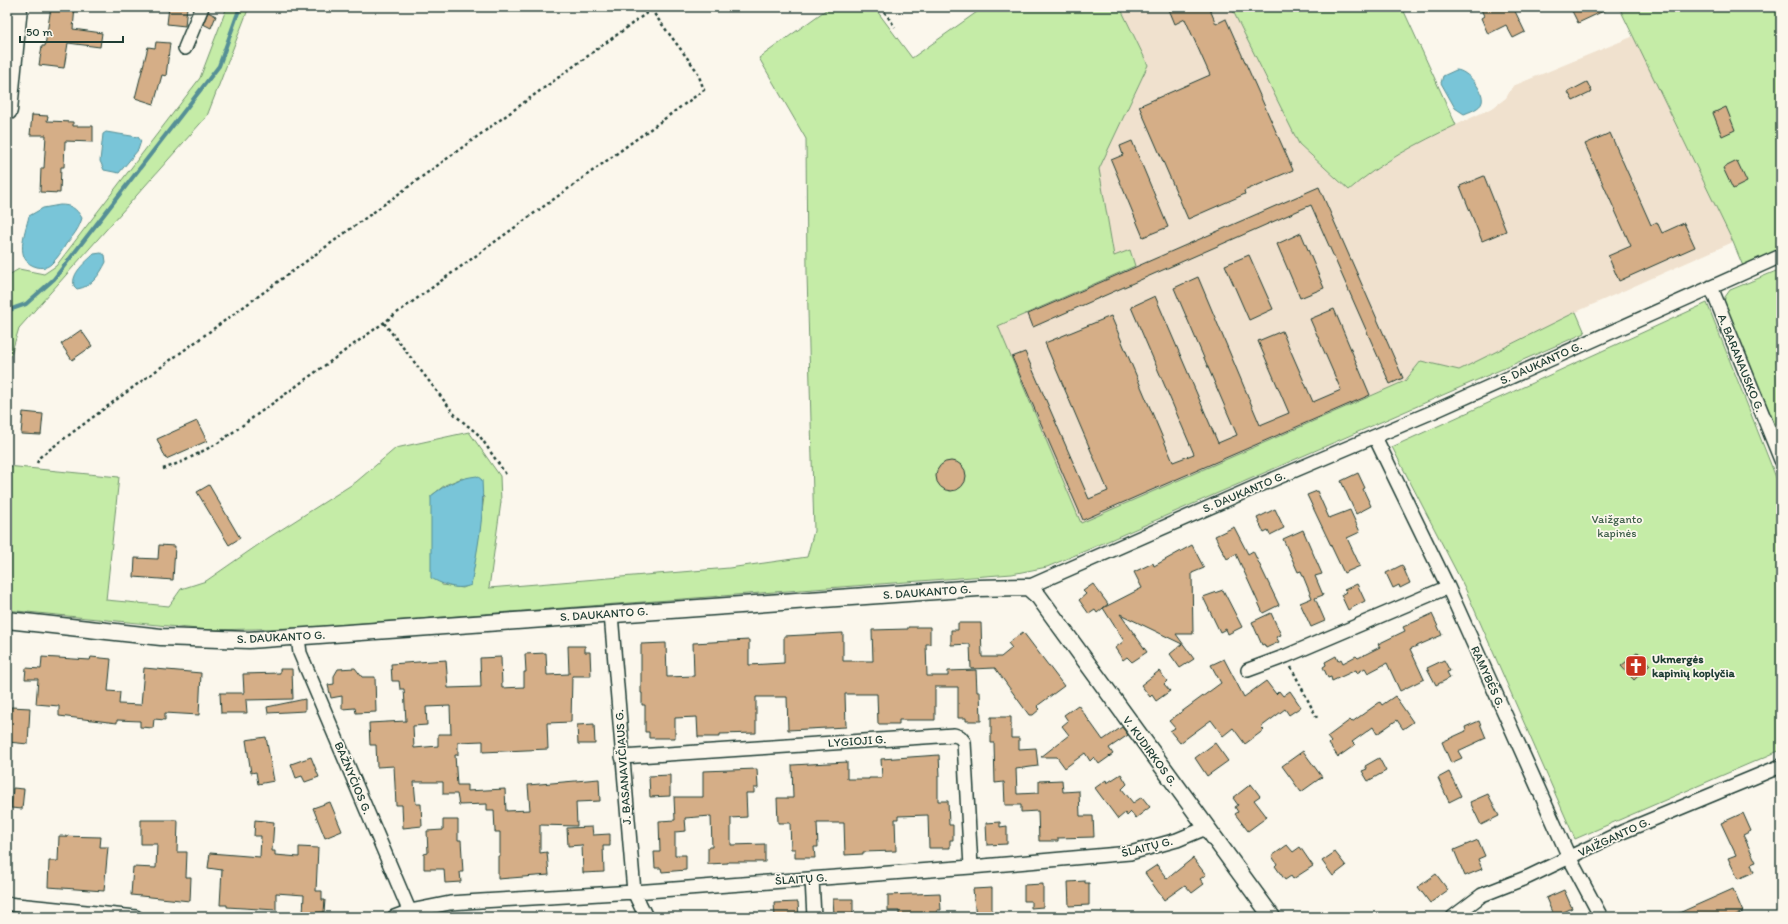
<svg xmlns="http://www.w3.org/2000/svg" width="1788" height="924" font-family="Itim,sans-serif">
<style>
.built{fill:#f0e1ce}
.green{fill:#c5eca7;stroke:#72946e;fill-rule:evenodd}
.water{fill:#79c5d8;stroke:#558f96}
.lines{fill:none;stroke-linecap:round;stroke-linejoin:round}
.stream{stroke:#558f96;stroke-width:4}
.building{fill:#d5ae87;stroke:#1f3d34;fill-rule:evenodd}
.minor-casing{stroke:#1f3d34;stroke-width:16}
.tertiary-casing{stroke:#1f3d34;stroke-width:19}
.primary-casing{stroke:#1f3d34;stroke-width:23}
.path{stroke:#1f3d34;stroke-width:2.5;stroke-dasharray:3 3;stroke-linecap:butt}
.minor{stroke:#fbf7ec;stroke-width:13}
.tertiary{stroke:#fbf7ec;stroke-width:16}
.primary{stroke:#fbf7ec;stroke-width:20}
.labels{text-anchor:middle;stroke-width:3.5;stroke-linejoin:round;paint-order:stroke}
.street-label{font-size:12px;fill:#1f3d34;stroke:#fbf7ec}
.park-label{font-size:12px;fill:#40604b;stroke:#fbf7ec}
.poi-label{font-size:12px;font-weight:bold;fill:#1f3d34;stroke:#fbf7ec;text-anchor:start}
</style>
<rect width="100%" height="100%" fill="#fbf7ec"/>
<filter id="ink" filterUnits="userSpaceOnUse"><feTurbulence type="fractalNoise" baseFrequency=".025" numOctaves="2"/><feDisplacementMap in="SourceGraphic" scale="8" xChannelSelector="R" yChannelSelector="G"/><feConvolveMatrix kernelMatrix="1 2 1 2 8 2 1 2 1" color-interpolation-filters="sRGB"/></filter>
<g filter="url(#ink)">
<!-- built -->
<path class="built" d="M1120 7H1231L1299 144 1349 190 1368 174 1420 142 1494 107 1506 98 1513 86 1634 36 1733 242 1576 312 1459 370 1421 361 1405 381 1081 523 998 326 1135 266 1114 256 1099 169 1148 65Z"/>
<!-- green -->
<path class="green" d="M227 7H249L207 116 19 328 9 361 7 428V276L19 269 44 274 56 266 200 78Z
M830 7H874L912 58 984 7H1120L1148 65 1099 169 1114 256 1130 250 1135 266 998 326 1081 523 1405 381 1421 361 1459 370 1576 312 1585 333 1085 551 1047 567 1012 574 299 628 208 630 7 610V466L119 477 106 600 169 606 181 589 206 581 268 538 356 482 396 448 469 432 500 476 501 502 489 588 729 568 807 557 814 531 807 274 806 139 759 58ZM462 478 484 497 476 555 471 584 463 588 442 585 431 496 445 485Z
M1231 7H1402L1456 125C1418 143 1381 162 1349 190L1299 144Z
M1619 7H1781V256L1745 271 1733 242Z
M1781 269V440L1724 304 1725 297 1730 290Z
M1707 303 1781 490V750L1575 839 1465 588 1392 447Z"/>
<!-- water -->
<path class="water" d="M1456 70C1467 70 1485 91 1482 102 1481 108 1469 112 1464 114L1455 108 1441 83 1443 76Z
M106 132 138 137 141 141 138 150 119 173 104 170 100 161 103 134Z
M60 205C71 205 76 208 82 218 79 229 73 236 66 244 62 251 57 259 51 264 47 268 42 268 37 267 13 261 25 233 29 216L43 208Z
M101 253 105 255 106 262C100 274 92 287 77 289L74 286C71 273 85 263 94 254Z
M477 476 482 480C485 515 477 551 471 585 458 591 444 585 431 578V496C446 484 459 478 477 476Z"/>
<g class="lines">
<!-- stream -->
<path class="stream" d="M9 310 26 304 54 279 219 66 240 7"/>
</g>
<!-- building -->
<path class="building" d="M51 7H75L73 29 102 33 100 47 68 43 64 68 39 65 42 46H45Z
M169 7H187L185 26 167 24Z
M1168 7H1209L1216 24 1226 19 1293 170 1244 191 1245 194 1188 219 1139 106 1210 75 1185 19 1175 24Z
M1480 7H1513L1525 32 1513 38 1506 25 1488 34 1481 18 1484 16Z
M1570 7H1612L1578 23Z
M208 12 216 16 211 28 203 24Z
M156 42 170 43 166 76 162 75 154 104 135 98 148 47 155 48Z
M1587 82 1592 92 1573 101 1568 92Z
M1726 107 1735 130 1722 136 1713 113Z
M32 115 48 116 47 121 73 122V126H93V142L65 141 64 167H61L60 193 40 192 41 168H44L46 135H30Z
M1610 133 1651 225 1657 222 1662 233 1684 223 1695 247 1619 281 1608 256 1631 246 1585 144Z
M1132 141 1168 227 1143 237 1111 160 1123 155 1120 146Z
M1737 161 1747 182 1733 189 1723 168Z
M1484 176 1506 231 1482 241 1460 186Z
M1319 187 1403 378 1390 384 1311 205 1033 327 1028 314Z
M1301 233 1324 288 1300 298 1277 244Z
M1249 255 1273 309 1249 320 1225 265Z
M1198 277 1260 425 1289 413 1258 341 1282 331 1313 402 1341 390 1310 319 1334 309 1370 395 1083 520 1012 357 1025 352 1089 499 1108 491 1045 343 1111 316 1173 462 1194 454 1131 307 1155 296 1218 443 1237 435 1174 288Z
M81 330 92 346 72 360 61 344Z
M23 412 43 414 41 435 21 434Z
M197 421 207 441 166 459 157 439Z
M936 476a15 15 0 1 1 30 0a15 15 0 1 1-30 0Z
M1358 473 1365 488 1363 489 1371 506 1356 514 1341 481Z
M209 485 240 538 229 545 197 492Z
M1317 491 1329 518 1350 510 1360 532 1347 538 1360 566 1344 573 1307 495Z
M1275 509 1284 528 1270 535 1268 531 1264 533 1257 518Z
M1234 527 1248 554 1253 551 1279 605 1263 613 1236 554 1227 559 1215 536Z
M1303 530 1322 574 1315 576 1323 595 1315 598 1325 621 1311 627 1300 603 1312 598 1301 571 1298 572 1283 539Z
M159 545 175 546 173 580 134 577 135 558 158 559Z
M1192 545 1204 568 1192 573 1193 634H1176L1194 659 1180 668 1170 654 1182 644 1120 614 1147 652 1132 662 1127 657 1123 660 1115 648 1124 641 1103 608 1142 588 1134 572 1153 563 1154 566Z
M1402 565 1410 583 1400 588 1399 585 1393 588 1386 573Z
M1093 584 1108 604 1097 613 1095 610 1089 614 1079 600 1086 594 1083 591Z
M1357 584 1365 601 1348 610 1341 595 1346 592 1344 590Z
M1223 590 1242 627 1228 634 1226 629 1220 632 1203 597Z
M1271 613 1281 635 1276 637 1279 642 1266 648 1264 644 1262 645 1252 622Z
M1432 614 1442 635 1410 649 1424 679 1400 691 1387 663 1368 673 1365 668 1357 673 1356 670 1332 681 1331 677 1328 678 1323 667 1326 665 1325 662 1336 656 1338 661 1341 659 1343 663 1356 656 1358 658 1380 647 1378 644 1405 631 1403 627Z
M958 623H981L982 657H1001L1012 648 1008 643 1023 632 1064 686 1037 706 1040 709 1033 715H1029L995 668 971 669 970 644 951 645V630H958Z
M908 627H930V644H926L927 676H948V671L976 670 977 692H980L981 721H966V718H958V687H935V720H899V724H878L877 694H845L846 727 788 730 787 697H756V733L720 734V737H698L697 717 675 718V738H649V732H645V705H642V693H641V644L666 643 667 677 694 676 693 643 749 640V665L784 663V636L843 633V661H873L872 630 908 629Z
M568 646H585V652H590L591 676H572L571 722 547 723 548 749 483 752V741L458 742V755H455L457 785H467V791L505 789 506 811 530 810 528 785 599 779 600 801 576 802 577 826 540 825V853L547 852 549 875 498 879V856H500V832H495L494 810H487V804L459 805 457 794H443V782H414L416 804H421L422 826 403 828 402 805H396L394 766 377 767 376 745H370L369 723 406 721 404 689H400L399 681H392L391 664 446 660 448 688 481 687 480 658 501 657 502 688 524 687V672H526L525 654 546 653 547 675 569 674ZM450 706 451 734H438V746L414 748 413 726 427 725 426 707Z
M1638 652 1650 665 1634 680 1621 666Z
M42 657 90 660 91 657 111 659 108 691 120 692 119 704 141 705 144 668 201 673 199 715 165 713V720L154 719 153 728 140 727V721L117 720V723L59 716V706L36 704 38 679H25L26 668 41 669Z
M1224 659 1244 697 1266 681 1276 694 1279 691 1283 696 1290 691 1301 707 1289 715 1285 709 1261 727 1264 730 1245 744 1233 728 1223 736 1211 720 1180 743 1170 731 1175 728 1169 721 1221 683 1211 665Z
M1444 660 1450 671 1447 672 1450 678 1436 685 1427 668Z
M355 668 362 677H375L376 712 356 713 355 708 342 709V696L331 698 328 685 334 684V676L338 669Z
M280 669H292L293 699 246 700 247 713H221L220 693H244L243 674 280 673Z
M1159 671 1167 681 1164 684 1170 691 1156 701 1152 695 1150 697 1141 685Z
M1395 696 1413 722 1403 729 1397 720 1377 734 1373 727 1352 742 1355 745 1338 757 1329 744 1331 742 1327 737 1350 720 1352 722 1380 702 1382 705Z
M305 699V711L268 713 267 707Z
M1078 705 1103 740 1122 727 1128 735 1109 748 1113 754 1099 764 1094 757 1090 761 1085 753 1065 768 1057 757H1041L1069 735 1062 726 1068 721 1064 715Z
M11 707 30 708 28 744 8 742Z
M991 717H1011V738H1019V749L1036 748 1038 766 1016 769 1017 794 1039 793V781L1062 780 1063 792 1079 791 1080 816H1093L1094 837 1058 838V841H1039L1038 811 1021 812V805H1005L1004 782 995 783 994 743H991Z
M1479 721 1486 738 1458 751 1462 758 1451 763 1442 742 1466 731 1465 727Z
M594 724 595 744H578L577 725Z
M266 737 274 781 258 784 256 772 251 773 246 740Z
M1215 743 1228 761 1207 776 1195 758Z
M1303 751 1322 777 1301 792 1282 766Z
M939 755 940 776H938V801H948L949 825H953V840H950V848H929L928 815 898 816V819H895L896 851 863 852V854L845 855 844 823H817L818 847H814L815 858H795V849H791L790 823H778L777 798H793L792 765 847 762V779H869V778H882L881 759Z
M311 757 319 777 305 782 302 776 296 778 291 764Z
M1379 758 1386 771 1368 781 1362 771 1367 769 1365 766Z
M757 769 758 788H754V793H746L747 817 731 818V845L765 844V862H728V863L708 864V847H712L711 816 685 818 686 831 675 832V855H686V870L662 872 661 868H655L654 852H660L659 821 675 820 674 797H703V771Z
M1449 772 1461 796 1449 802 1438 778Z
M1121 774 1127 784 1122 789 1133 803 1142 797 1150 807 1136 818 1131 812 1127 816 1125 813 1118 819 1095 788 1106 780 1107 783Z
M670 775V796L650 797 649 776Z
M1251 784 1260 796 1254 800 1267 817 1248 831 1235 814 1238 812 1235 807 1238 805 1233 798Z
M13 788 24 789 22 809 11 808Z
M1488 794 1499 816 1481 825 1470 802Z
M330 802 342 831 325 838 313 808Z
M1743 813 1751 831 1743 835 1756 862 1751 864 1754 872 1738 879 1728 858 1736 855 1721 823Z
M141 820H177L178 822 177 852H187L186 877H191L190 901 131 895 133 867 156 868 157 844H141Z
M255 820 274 822 272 851H275V855L299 857V847L318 848 316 891H322V900H325L324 912 303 914 304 895 276 893V910L227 907V905H220L222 870 208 868 210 853 260 857 261 836H254Z
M443 820H458V840H461L463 872H460L461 882 445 883 444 869H424V854L428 853 427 831 443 830Z
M1000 822V827L1007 826V844L987 845 986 823Z
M592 827 593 835 610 834V846H603L604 872 583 873 582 845 568 846 567 828Z
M59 836 101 837 100 847H108L104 891 48 887 49 861H58Z
M1478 840 1485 856 1478 859 1482 869 1465 876 1454 850Z
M1287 845 1293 852 1300 847 1313 866 1293 879 1291 876 1285 880 1275 866 1277 864 1272 856Z
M1335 852 1346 866 1333 876 1322 861Z
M1193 858 1206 875 1200 879 1204 884 1192 893 1185 885 1164 900 1145 873 1157 865 1167 879Z
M1436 874 1448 890 1430 903 1418 887Z
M1085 881V883H1089V905L1069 906 1068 882Z
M1043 884V907L1031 908V901H1024V885Z
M992 888V917H976L973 889Z
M1733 889 1743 912 1731 917H1670Z
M1564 890 1572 908 1554 917 1546 898Z
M940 893 941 910H937V914H927V917H916V915L899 916V911H888V895Z
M833 899H853V917H843V914L834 915Z
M798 902 799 917H775L774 903Z"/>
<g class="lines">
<!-- minor casing -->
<g class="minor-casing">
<path id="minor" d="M185 48 202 7
M1711 287 1781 460
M1375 437 1448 587 1569 857 1601 917
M1028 587 1260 485 1437 410 1781 256
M611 614 634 892 646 917
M298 638 300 653 412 917
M1248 670 1286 656 1448 587
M622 757 954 735 960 737 964 742 971 867
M812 879 814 917
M7 904 136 917
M394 917 410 911 450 903 481 901 634 892 971 867 1130 853 1177 840 1206 828
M1453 917 1482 895 1528 877 1622 832 1781 766"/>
</g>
<!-- tertiary casing -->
<g class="tertiary-casing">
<path id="tertiary" d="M7 620 161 637 249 640 978 588 1028 587 1039 597 1272 917"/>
</g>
<!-- primary casing -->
<g class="primary-casing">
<path id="primary" d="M7 110 17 7"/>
</g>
<!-- path -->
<path class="path" d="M881 7 895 27
M7 307 9 308 7 327
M384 323 456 416 479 435 507 476
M37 463 40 457 45 453 124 394 655 7
M163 469 184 461 218 443 704 90 697 71 649 7
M1291 667 1317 718"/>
<!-- minor -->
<use href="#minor" class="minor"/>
<!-- tertiary -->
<use href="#tertiary" class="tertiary"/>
<!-- primary -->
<use href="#primary" class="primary"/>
</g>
</g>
<!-- icons -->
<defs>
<g id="church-square" transform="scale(1.15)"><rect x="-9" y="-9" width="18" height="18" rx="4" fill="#c8321e" stroke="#fbf7ec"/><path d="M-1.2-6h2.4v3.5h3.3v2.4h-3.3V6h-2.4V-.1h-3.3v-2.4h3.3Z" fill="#fff"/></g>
</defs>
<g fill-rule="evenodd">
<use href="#church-square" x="1636" y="666"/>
</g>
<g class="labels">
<!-- street labels -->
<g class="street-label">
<text transform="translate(1541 363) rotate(-24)" y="4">S. DAUKANTO G.</text>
<text transform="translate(1741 363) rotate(68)" y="4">A. BARANAUSKO G.</text>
<text transform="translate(1244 492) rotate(-23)" y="4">S. DAUKANTO G.</text>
<text transform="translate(927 592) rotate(-4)" y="4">S. DAUKANTO G.</text>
<text transform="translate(604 614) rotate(-4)" y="4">S. DAUKANTO G.</text>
<text transform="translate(281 637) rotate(-3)" y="4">S. DAUKANTO G.</text>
<text transform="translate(1488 677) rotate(66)" y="4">RAMYBĖS G.</text>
<text transform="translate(857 741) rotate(-4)" y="4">LYGIOJI G.</text>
<text transform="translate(1150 751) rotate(54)" y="4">V. KUDIRKOS G.</text>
<text transform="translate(623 767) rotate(-94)" y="4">J. BASANAVIČIAUS G.</text>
<text transform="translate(353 778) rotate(67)" y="4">BAŽNYČIOS G.</text>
<text transform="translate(1614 837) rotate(-25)" y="4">VAIŽGANTO G.</text>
<text transform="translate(1147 847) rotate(-14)" y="4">ŠLAITŲ G.</text>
<text transform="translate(801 879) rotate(-4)" y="4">ŠLAITŲ G.</text>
</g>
<!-- park labels -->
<g class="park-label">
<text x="1617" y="523">Vaižganto<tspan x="1617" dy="14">kapinės</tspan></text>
</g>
<!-- poi labels -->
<g class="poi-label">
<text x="1652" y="663">Ukmergės<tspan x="1652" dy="14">kapinių koplyčia</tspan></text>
</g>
</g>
<!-- margin -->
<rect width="1788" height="924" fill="none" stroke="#fbf7ec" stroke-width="24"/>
<rect x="12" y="12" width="1764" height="900" fill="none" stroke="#1f3d34" stroke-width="1.5" filter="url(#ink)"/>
<!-- scale -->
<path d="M20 36v6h103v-6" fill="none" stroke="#1f3d34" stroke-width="2"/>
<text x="26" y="36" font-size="12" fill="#1f3d34" stroke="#fbf7ec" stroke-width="3" paint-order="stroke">50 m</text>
</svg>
